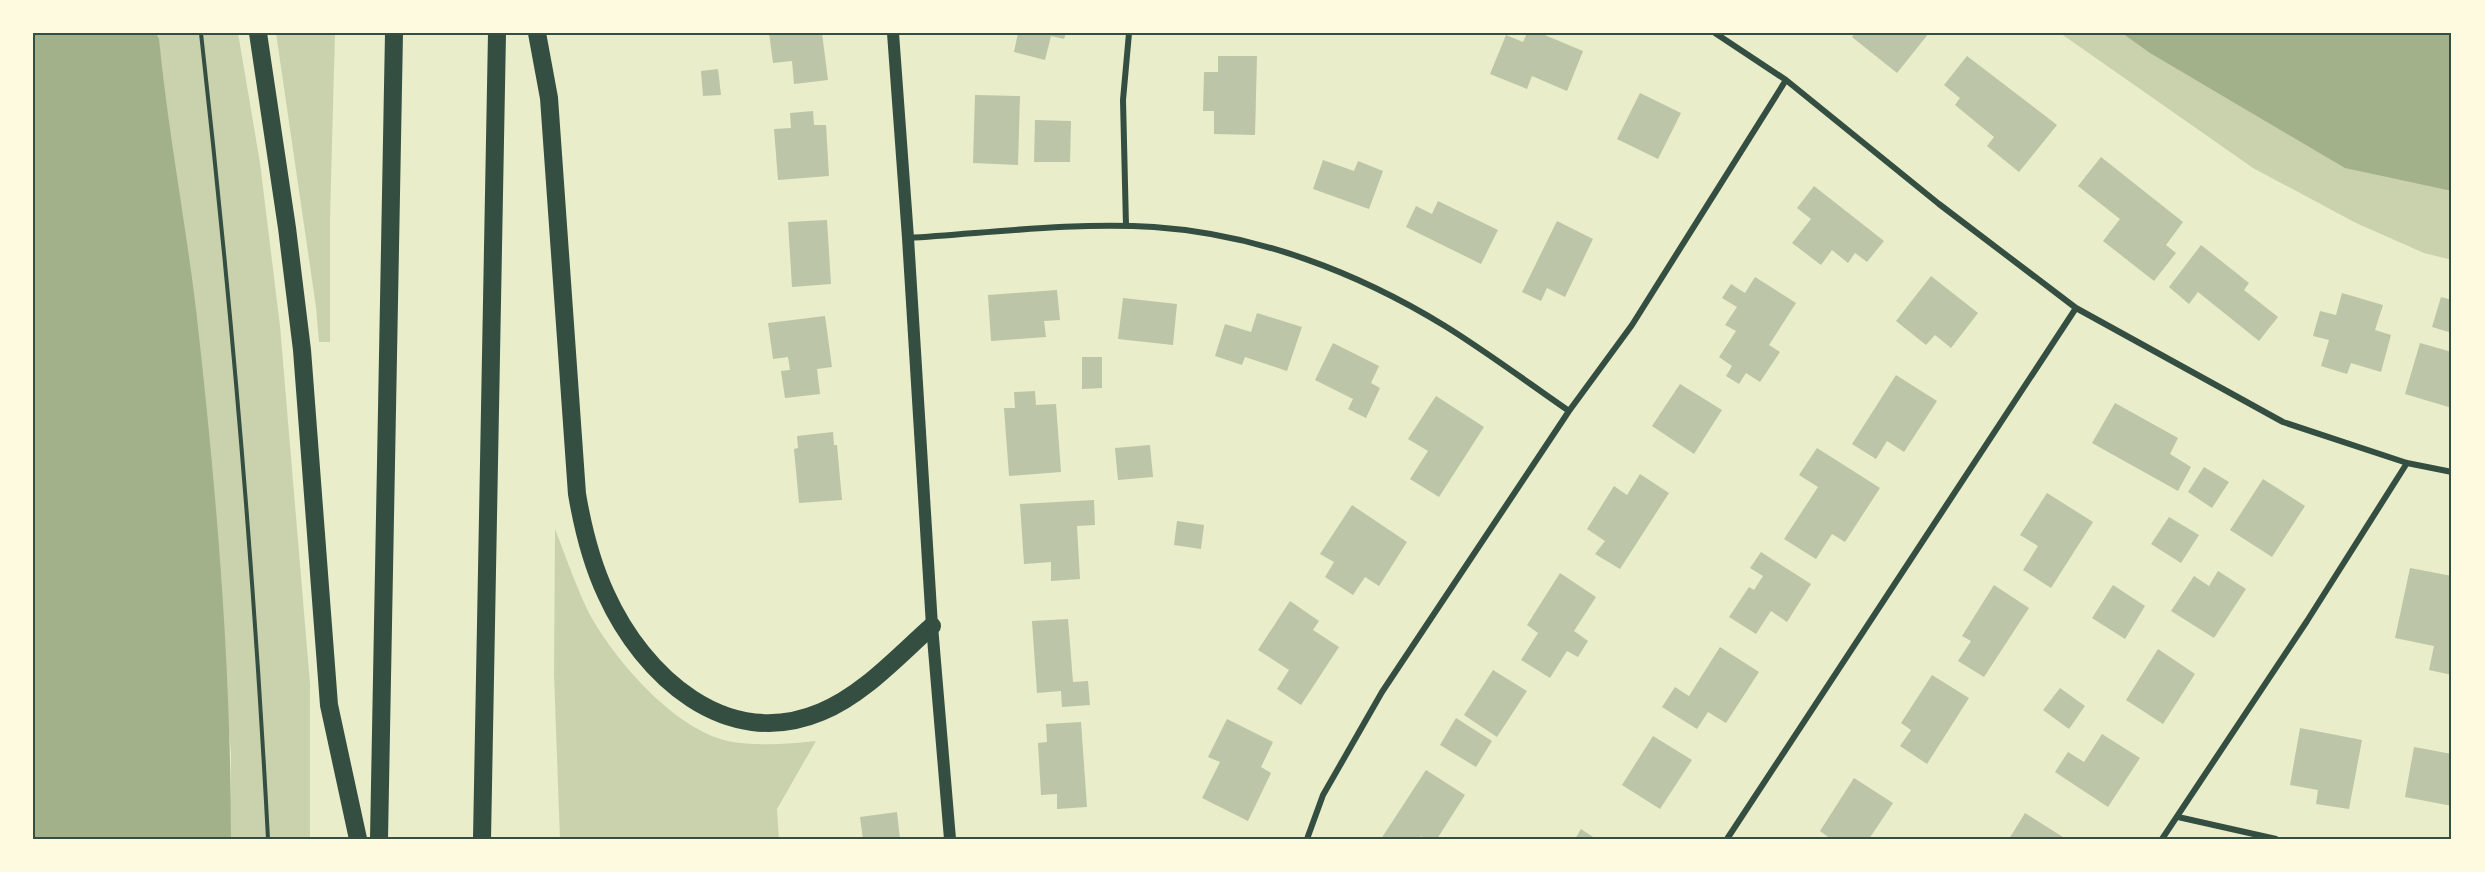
<svg xmlns="http://www.w3.org/2000/svg" width="2485" height="872" font-family="Raleway,sans-serif">
<style>
.green{fill:#cad2ad}
.water{fill:#a3b18a}
.building{fill:#bcc5a7}
.lines{fill:none;stroke-linecap:round;stroke-linejoin:round}
.path{stroke:#344e41;stroke-width:4}
.minor{stroke:#344e41;stroke-width:6}
.secondary{stroke:#344e41;stroke-width:12}
.motorway{stroke:#344e41;stroke-width:18}
.neatline{fill:none;stroke:#344e41;stroke-width:2}
</style>
<rect width="100%" height="100%" fill="#e9edc9"/>
<!-- green -->
<path class="green" d="M156 33H238L260 163 280 326 310 684V839H231V754L195 307Z
M276 33H335L330 218V342H319L316 307Z
M2060 33H2452V260L2424 253 2356 223 2253 168Z
M555 529C566 557 580 598 594 622 622 668 679 733 733 742 760 746 790 744 816 741L777 809 779 839H560L554 674Z"/>
<!-- water -->
<path class="water" d="M33 33H156L159 39C168 130 185 219 196 309 216 485 231 662 231 839H33Z
M2122 33H2452V191L2345 168 2150 53Z"/>
<!-- building -->
<path class="building" d="M769 33H822L828 80 794 84 792 61 773 63Z
M1018 33H1066L1064 39 1051 36 1045 60 1014 52Z
M1527 33H1540L1583 51 1567 91 1532 76 1527 89 1490 74 1506 35 1523 42Z
M1855 33H1929L1897 73 1852 37Z
M1218 56H1257L1255 135 1214 134V111H1203L1204 72H1218Z
M1967 56 2057 125 2019 172 1987 146 1994 137 1955 105 1960 98 1944 85Z
M718 69 721 95 703 96 701 71Z
M1640 93 1681 113 1658 159 1617 139Z
M975 95 1020 96 1018 165 973 163Z
M813 111 814 125H826L829 176 778 180 774 129 791 128 790 113Z
M1035 120 1071 121 1070 162H1034Z
M2101 157 2183 222 2166 245 2176 253 2154 281 2103 241 2120 219 2078 186Z
M1323 160 1354 171 1358 161 1383 171 1369 209 1313 189Z
M1814 186 1884 241 1867 262 1855 253 1848 263 1832 250 1821 265 1792 243 1811 219 1797 208Z
M1438 201 1498 230 1481 264 1406 227 1416 206 1432 214Z
M827 220 831 284 792 287 788 222Z
M1557 221 1593 239 1565 297 1547 288 1541 301 1522 292Z
M2201 245 2249 283 2244 290 2278 317 2259 341 2198 292 2189 304 2169 287Z
M1931 276 1978 313 1951 348 1935 335 1926 345 1896 321Z
M1755 277 1796 303 1769 345 1780 352 1760 382 1746 373 1739 384 1726 376 1732 366 1719 357 1736 331 1725 325 1737 307 1722 298 1731 284 1745 293Z
M1057 290 1060 320 1044 321 1046 337 991 341 988 295Z
M2342 293 2383 305 2375 330 2391 335 2381 372 2351 363 2347 374 2321 366 2329 340 2313 336 2320 311 2336 315Z
M2441 297 2452 300V333L2432 327Z
M1123 298 1177 304 1173 345 1118 339Z
M1257 313 1302 327 1287 371 1245 357 1242 365 1215 356 1225 324 1251 332Z
M825 316 832 367 817 369 820 394 785 398 781 371 790 370 788 357 773 359 768 323Z
M1333 343 1379 366 1371 383 1380 388 1366 418 1348 409 1353 399 1315 380Z
M2420 343 2452 352V408L2405 394Z
M1082 357H1102V388L1082 389Z
M1896 375 1937 401 1904 452 1887 441 1876 459 1852 444Z
M1680 384 1722 410 1694 454 1652 426Z
M1035 391 1036 405 1056 404 1061 472 1009 476 1004 408H1015L1014 392Z
M1436 396 1484 427 1439 497 1410 479 1428 451 1408 439Z
M2115 403 2178 438 2170 454 2191 467 2178 491 2092 443Z
M833 432 834 445H837L842 500 799 503 794 449 798 448 797 436Z
M1150 445 1153 477 1118 480 1115 448Z
M1817 448 1880 488 1845 542 1832 534 1816 559 1784 539 1818 487 1799 475Z
M2204 467 2229 482 2212 508 2188 492Z
M1640 474 1669 493 1620 569 1595 554 1605 541 1587 529 1614 486 1627 495Z
M2263 479 2305 506 2272 557 2230 530Z
M2047 493 2093 522 2051 588 2023 570 2038 546 2020 535Z
M1094 500 1095 525 1077 526 1080 579 1051 581V562L1024 564 1020 504Z
M1352 505 1407 542 1379 586 1365 577 1353 595 1325 577 1334 562 1320 554Z
M2169 517 2199 535 2181 563 2151 544Z
M1177 521 1204 525 1201 549 1174 545Z
M1761 552 1811 584 1787 622 1771 611 1756 634 1729 617 1749 587 1754 590 1763 576 1750 568Z
M2410 568 2452 576V675L2429 670 2434 646 2395 638Z
M2218 571 2246 589 2214 638 2171 611 2194 576 2209 586Z
M1560 573 1596 597 1574 631 1588 641 1578 657 1567 651 1550 678 1521 660 1538 633 1527 625Z
M1994 585 2029 608 1984 677 1958 661 1971 641 1962 636Z
M2113 585 2145 606 2125 639 2092 618Z
M1290 601 1319 621 1313 630 1339 647 1301 705 1277 689 1289 670 1258 650Z
M1068 619 1073 682 1088 681 1090 705 1062 707 1061 691 1037 693 1032 621Z
M1720 647 1759 672 1726 723 1708 712 1697 729 1662 707 1675 687 1689 696Z
M2158 649 2195 674 2163 724 2126 700Z
M1493 670 1527 691 1497 737 1464 715Z
M1932 675 1969 698 1927 764 1900 746 1911 730 1901 723Z
M2060 688 2085 706 2069 729 2043 710Z
M1456 718 1492 741 1476 767 1440 745Z
M1227 719 1273 742 1261 767 1271 773 1248 821 1202 798 1220 762 1208 757Z
M1081 722 1087 807 1057 809V794L1041 795 1038 743 1047 742 1046 724Z
M2300 728 2362 740 2349 809 2316 804 2318 790 2290 785Z
M2102 734 2140 758 2108 807 2055 772 2068 752 2084 762Z
M1653 736 1692 760 1660 809 1622 785Z
M2414 747 2452 754V806L2405 797Z
M1426 770 1465 795 1437 839H1425L1421 836 1419 839H1381Z
M1854 778 1893 803 1869 839H1831L1820 831Z
M897 812 900 839H863L860 817Z
M2025 813 2066 839H2009Z
M1581 829 1596 839H1575Z"/>
<g class="lines">
<!-- path -->
<path class="path" d="M201 33C231 301 254 570 268 839"/>
<!-- minor -->
<path class="minor" d="M1715 33 1786 80 1939 204 2076 308 2283 422 2407 463 2452 472
M1126 226 1123 100 1129 33
M908 238C990 233 1073 222 1154 227 1257 234 1357 272 1445 326 1487 352 1527 382 1569 411
M2178 817 2276 839
M1307 839 1323 795 1382 692 1569 411 1632 325 1786 80
M1727 839 2076 308
M2162 839 2307 621 2407 463"/>
<!-- secondary -->
<path class="secondary" d="M893 33 908 238 932 626 950 839"/>
<!-- motorway -->
<path class="motorway" d="M258 33 287 228 302 350 329 705 358 839
M537 33 549 98 577 494C583 529 591 562 606 594 643 676 726 752 821 712 863 695 898 656 932 626
M379 839 394 33
M482 839 497 33"/>
</g>
<!-- border -->
<rect width="2485" height="872" fill="none" stroke="#fefae0" stroke-width="69"/>
<rect x="34" y="34" width="2416" height="804" class="neatline"/>
</svg>
